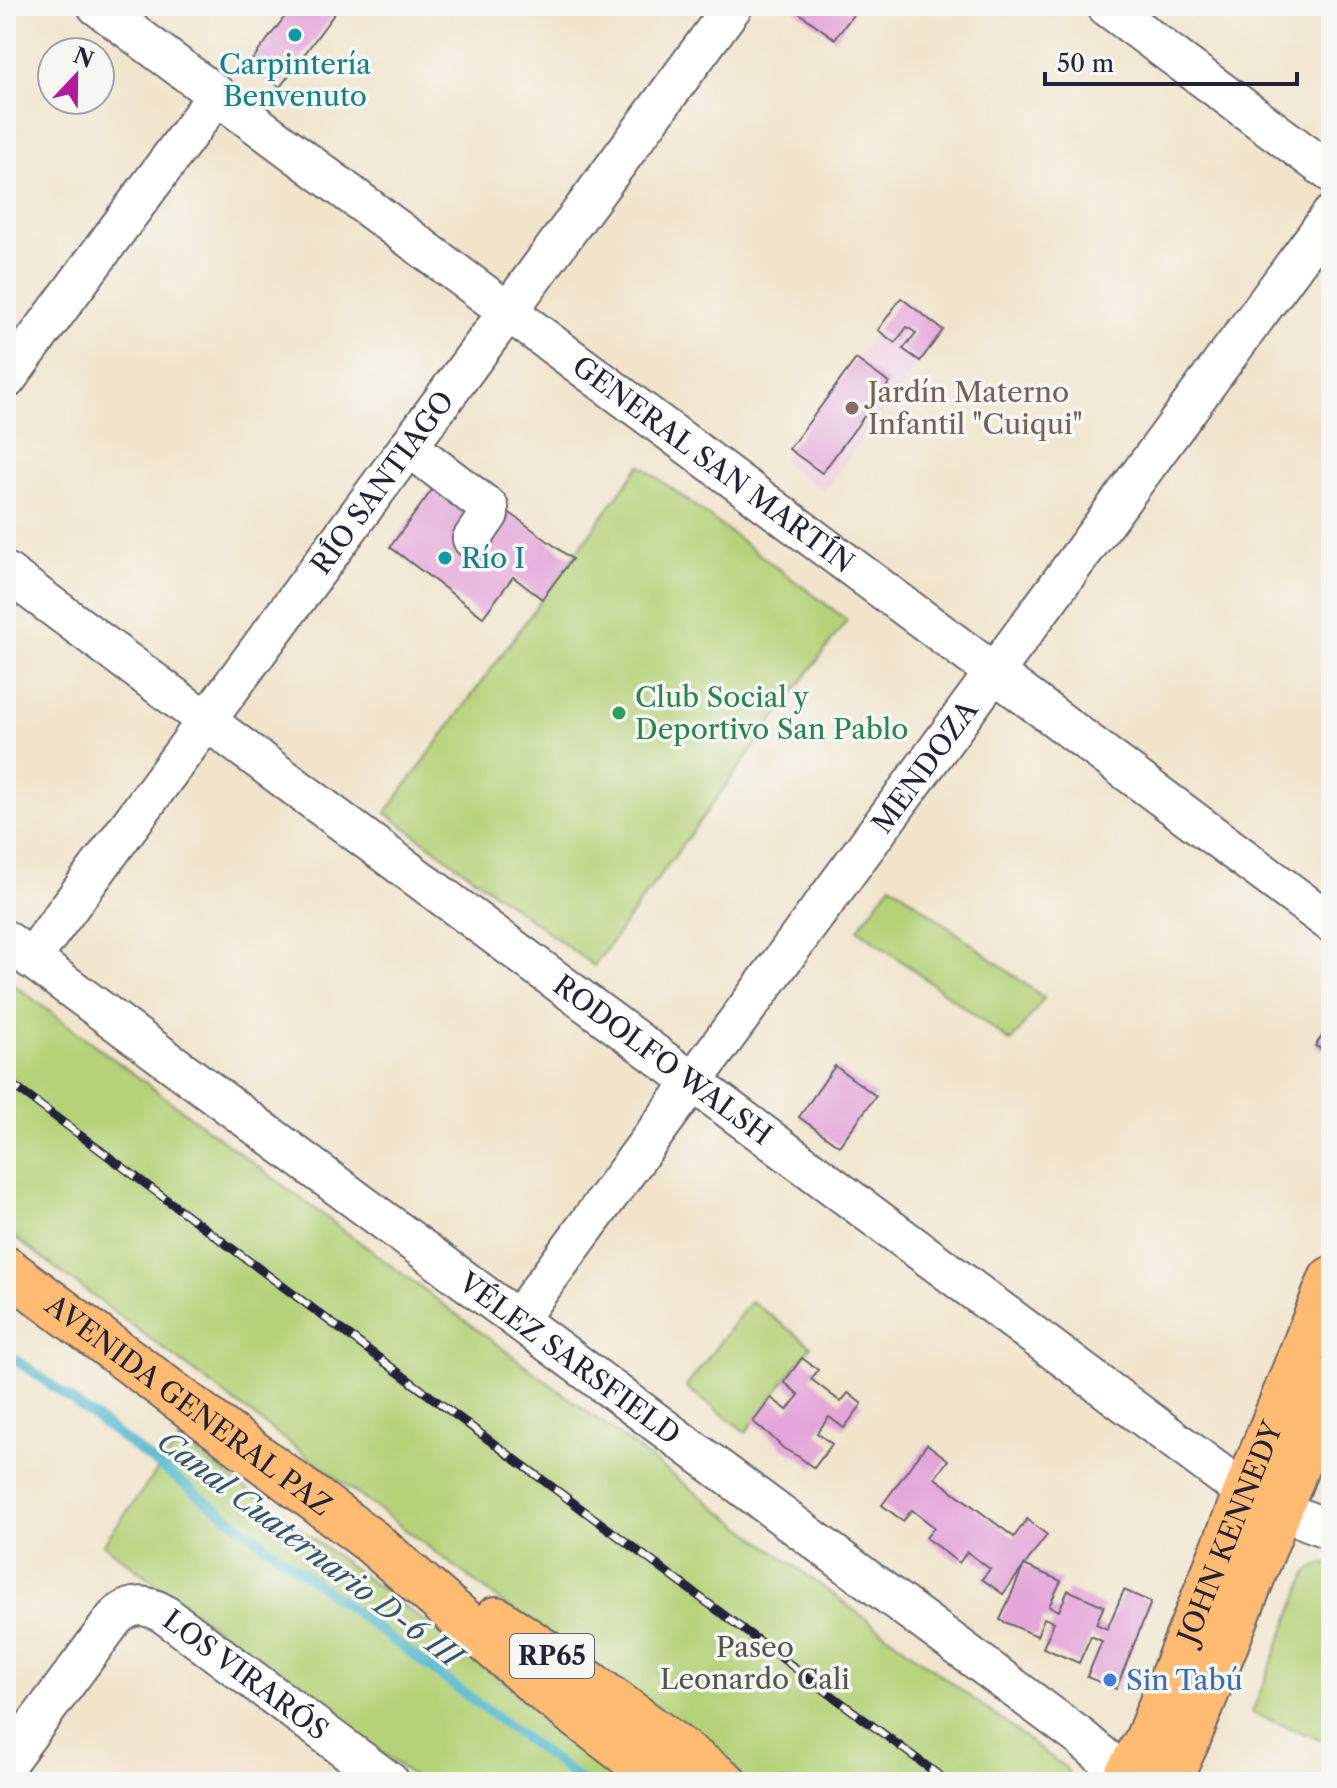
<svg xmlns="http://www.w3.org/2000/svg" width="1337" height="1788" font-family="'Libre Caslon Text',serif">
<style>
.built{fill:#f1d0e3}
.green{fill:#b5d278;stroke:#6c7a5a;stroke-width:2}
.lines{fill:none;stroke-linecap:round;stroke-linejoin:round}
.stream{stroke:#51b8cf;stroke-width:10}
.building{fill:#e4a6da}
.minor-casing{stroke:#6a666d;stroke-width:42}
.major-casing{stroke:#6a666d;stroke-width:48}
.minor{stroke:#fff;stroke-width:38}
.major{stroke:#ffbb71;stroke-width:44}
.rail-casing{stroke:#22223b;stroke-width:9}
.rail{stroke:#f6f6f2;stroke-width:6;stroke-dasharray:18;stroke-linecap:butt}
.culture-dot{fill:#0f9aa8;stroke:#f6f6f2;stroke-width:3}
.education-dot{fill:#8d6e63;stroke:#f6f6f2;stroke-width:3}
.leisure-dot{fill:#2e9e5b;stroke:#f6f6f2;stroke-width:3}
.shop-dot{fill:#3f7fe0;stroke:#f6f6f2;stroke-width:3}
.labels{text-anchor:middle;stroke-width:7;stroke-linejoin:round;paint-order:stroke}
.shield{fill:#f6f6f2;stroke:#626272;stroke-width:2}
.shield-label{font-size:26px;font-weight:bold;fill:#22223b}
.culture-label{font-size:28px;fill:#0d838f;stroke:#f6f6f2}
.education-label{font-size:28px;fill:#785e54;stroke:#f6f6f2;text-anchor:start}
.street-label{font-size:28px;fill:#22223b;stroke:#f6f6f2}
.leisure-label{font-size:28px;fill:#27864d;stroke:#f6f6f2;text-anchor:start}
.park-label{font-size:28px;fill:#4e574d;stroke:#f6f6f2}
.shop-label{font-size:28px;fill:#366cbe;stroke:#f6f6f2;text-anchor:start}
.water-label{font-size:30px;font-style:italic;fill:#32566f;stroke:#f6f6f2}
</style>
<rect width="100%" height="100%" fill="#f6f6f2"/>
<filter id="ink" filterUnits="userSpaceOnUse"><feTurbulence type="fractalNoise" baseFrequency=".0125" numOctaves="2"/><feDisplacementMap in="SourceGraphic" scale="16" xChannelSelector="R" yChannelSelector="G"/><feConvolveMatrix kernelMatrix="1 2 1 2 8 2 1 2 1" color-interpolation-filters="sRGB"/></filter>
<filter id="wash" filterUnits="userSpaceOnUse"><feTurbulence type="fractalNoise" baseFrequency=".006" numOctaves="4" result="noise"/><feDisplacementMap in="SourceGraphic" scale="32" xChannelSelector="R" yChannelSelector="G"/><feGaussianBlur stdDeviation="1.8" result="paint"/><feColorMatrix in="noise" values="0 0 0 0 0 0 0 0 0 0 0 0 0 0 0 0 0 1.4 0 .05"/><feComposite in="paint" operator="in"/></filter>
<g filter="url(#wash)">
<rect width="100%" height="100%" fill="#f1e4cb"/>
<!-- built -->
<path class="built" d="M901 298 943 330 823 492 781 460Z"/>
<!-- green -->
<path class="green" d="M640 465 847 620 594 966 386 813Z
M891 884 1044 998 1011 1042 858 929Z
M6 979 1066 1768 1071 1782H743L6 1231Z
M751 1301 811 1346 746 1432 686 1387Z
M180 1440 640 1782H421L103 1544Z
M1324 1563 1331 1566V1744L1252 1713 1308 1571Z"/>
<g class="lines">
<!-- stream -->
<path class="stream" d="M6 1354 31 1370 583 1782"/>
</g>
<g id="blocks">
<!-- building -->
<path class="building" d="M293 6H340L280 87 249 64Z
M796 6H847L855 12 835 39 794 9Z
M901 298 943 330 920 361 903 349 916 333 907 327 895 343 878 330Z
M856 359 889 383 822 473 789 449Z
M440 479 506 510 572 559 542 599 513 577 483 617 390 547Z
M1331 1023V1053L1315 1046Z
M835 1066 876 1096 839 1146 799 1117Z
M802 1358 818 1370 811 1379 841 1402 848 1393 862 1404 844 1428 829 1417 817 1433 832 1444 814 1468 799 1457 783 1448 769 1434 753 1422 771 1398 787 1410 799 1395 784 1382Z
M927 1444 948 1460 935 1478 1014 1537 1027 1519 1047 1535 1003 1594 982 1579 990 1569 967 1552 959 1563 926 1538 934 1527 912 1510 903 1521 882 1505Z
M1024 1565 1061 1581 1049 1606 1059 1611 1068 1590 1104 1606 1096 1624 1107 1629 1124 1590 1151 1602 1116 1689 1087 1677 1102 1641 1091 1636 1079 1663 1043 1648 1054 1622 1044 1618 1037 1636 1000 1620Z"/>
</g>
</g>
<g filter="url(#ink)">
<use href="#blocks" fill-opacity="0" stroke="#6a666d" stroke-width="2"/>
<g class="lines">
<!-- minor casing -->
<g class="minor-casing">
<g id="minor">
<path id="s1" d="M97 6 1331 923"/>
<path d="M1106 6 1331 173"/>
<path d="M6 380 217 95"/>
<path d="M409 447 489 508V514L472 539"/>
<path id="s2" d="M6 572 1246 1493 1280 1510 1331 1530"/>
<path id="s3" d="M6 940 1080 1737 1105 1758 1128 1782"/>
<path id="s4" d="M31 959 733 6"/>
<path id="s5" d="M518 1319 1331 215"/>
<path id="s6" d="M6 1764 114 1619C129 1603 146 1603 164 1614L390 1782"/>
</g>
</g>
<!-- major casing -->
<g class="major-casing">
<g id="major">
<path id="s7" d="M6 1269 372 1542 546 1692 664 1782"/>
<path d="M496 1619 573 1671 724 1782"/>
<path id="s8" d="M1123 1782 1147 1740 1331 1279"/>
<path d="M1164 1782 1175 1767 1188 1739 1331 1380"/>
</g>
</g>
<!-- minor -->
<use href="#minor" class="minor"/>
<!-- major -->
<use href="#major" class="major"/>
<!-- rail casing -->
<g class="rail-casing">
<path id="rail" d="M6 1080 948 1782"/>
</g>
<!-- rail -->
<use href="#rail" class="rail"/>
</g>
</g>
<!-- markers -->
<g class="culture-dot">
<circle cx="295" cy="35" r="8"/>
<circle cx="445" cy="558" r="8"/>
</g>
<circle class="education-dot" cx="852" cy="408" r="8"/>
<circle class="leisure-dot" cx="619" cy="713" r="8"/>
<circle class="shop-dot" cx="1110" cy="1680" r="8"/>
<g class="labels">
<!-- shield labels -->
<rect class="shield" x="510" y="1634" width="84" height="44" rx="6"/>
<g class="shield-label">
<text x="552" y="1665">RP65</text>
</g>
<!-- culture labels -->
<g class="culture-label">
<text x="295" y="74">Carpintería<tspan x="295" dy="32">Benvenuto</tspan></text>
<text x="461" y="568" text-anchor="start">Río I</text>
</g>
<!-- education labels -->
<g class="education-label">
<text x="868" y="402">Jardín Materno<tspan x="868" dy="32">Infantil "Cuiqui"</tspan></text>
</g>
<!-- street labels -->
<g class="street-label">
<text dy="10" stroke="none"><textPath href="#s1" startOffset="768">GENERAL SAN MARTÍN</textPath></text>
<text dy="10" stroke="none"><textPath href="#s4" startOffset="592">RÍO SANTIAGO</textPath></text>
<text dy="10" stroke="none"><textPath href="#s5" startOffset="686">MENDOZA</textPath></text>
<text dy="10" stroke="none"><textPath href="#s2" startOffset="818">RODOLFO WALSH</textPath></text>
<text dy="10" stroke="none"><textPath href="#s3" startOffset="702">VÉLEZ SARSFIELD</textPath></text>
<text dy="10" stroke="none"><textPath href="#s7" startOffset="228">AVENIDA GENERAL PAZ</textPath></text>
<text dy="10" stroke="none"><textPath href="#s8" startOffset="272">JOHN KENNEDY</textPath></text>
<text dy="10" stroke="none"><textPath href="#s6" startOffset="338">LOS VIRARÓS</textPath></text>
</g>
<!-- leisure labels -->
<g class="leisure-label">
<text x="635" y="707">Club Social y<tspan x="635" dy="32">Deportivo San Pablo</tspan></text>
</g>
<!-- park labels -->
<g class="park-label">
<text x="755" y="1657">Paseo<tspan x="755" dy="32">Leonardo Cali</tspan></text>
</g>
<!-- shop labels -->
<g class="shop-label">
<text x="1126" y="1690">Sin Tabú</text>
</g>
<!-- water labels -->
<g class="water-label">
<text transform="translate(309 1549) rotate(37)" y="10">Canal Cuaternario D-6 III</text>
</g>
</g>
<!-- margin -->
<rect width="1337" height="1788" fill="none" stroke="#f6f6f2" stroke-width="32"/>
<!-- north arrow -->
<g transform="translate(76 76) rotate(22)"><circle r="38" fill="#f6f6f2" stroke="#a1a1a9" stroke-width="2"/>
<path d="M0-6L14 30L0 20L-14 30Z" fill="#b5179e"/>
<text y="-12" font-size="22" font-weight="bold" text-anchor="middle" fill="#22223b">N</text>
</g>
<!-- scale -->
<path d="M1045 72v12h252v-12" fill="none" stroke="#22223b" stroke-width="4"/>
<text x="1057" y="72" font-size="24" fill="#22223b" stroke="#f6f6f2" stroke-width="6" paint-order="stroke">50 m</text>
</svg>
